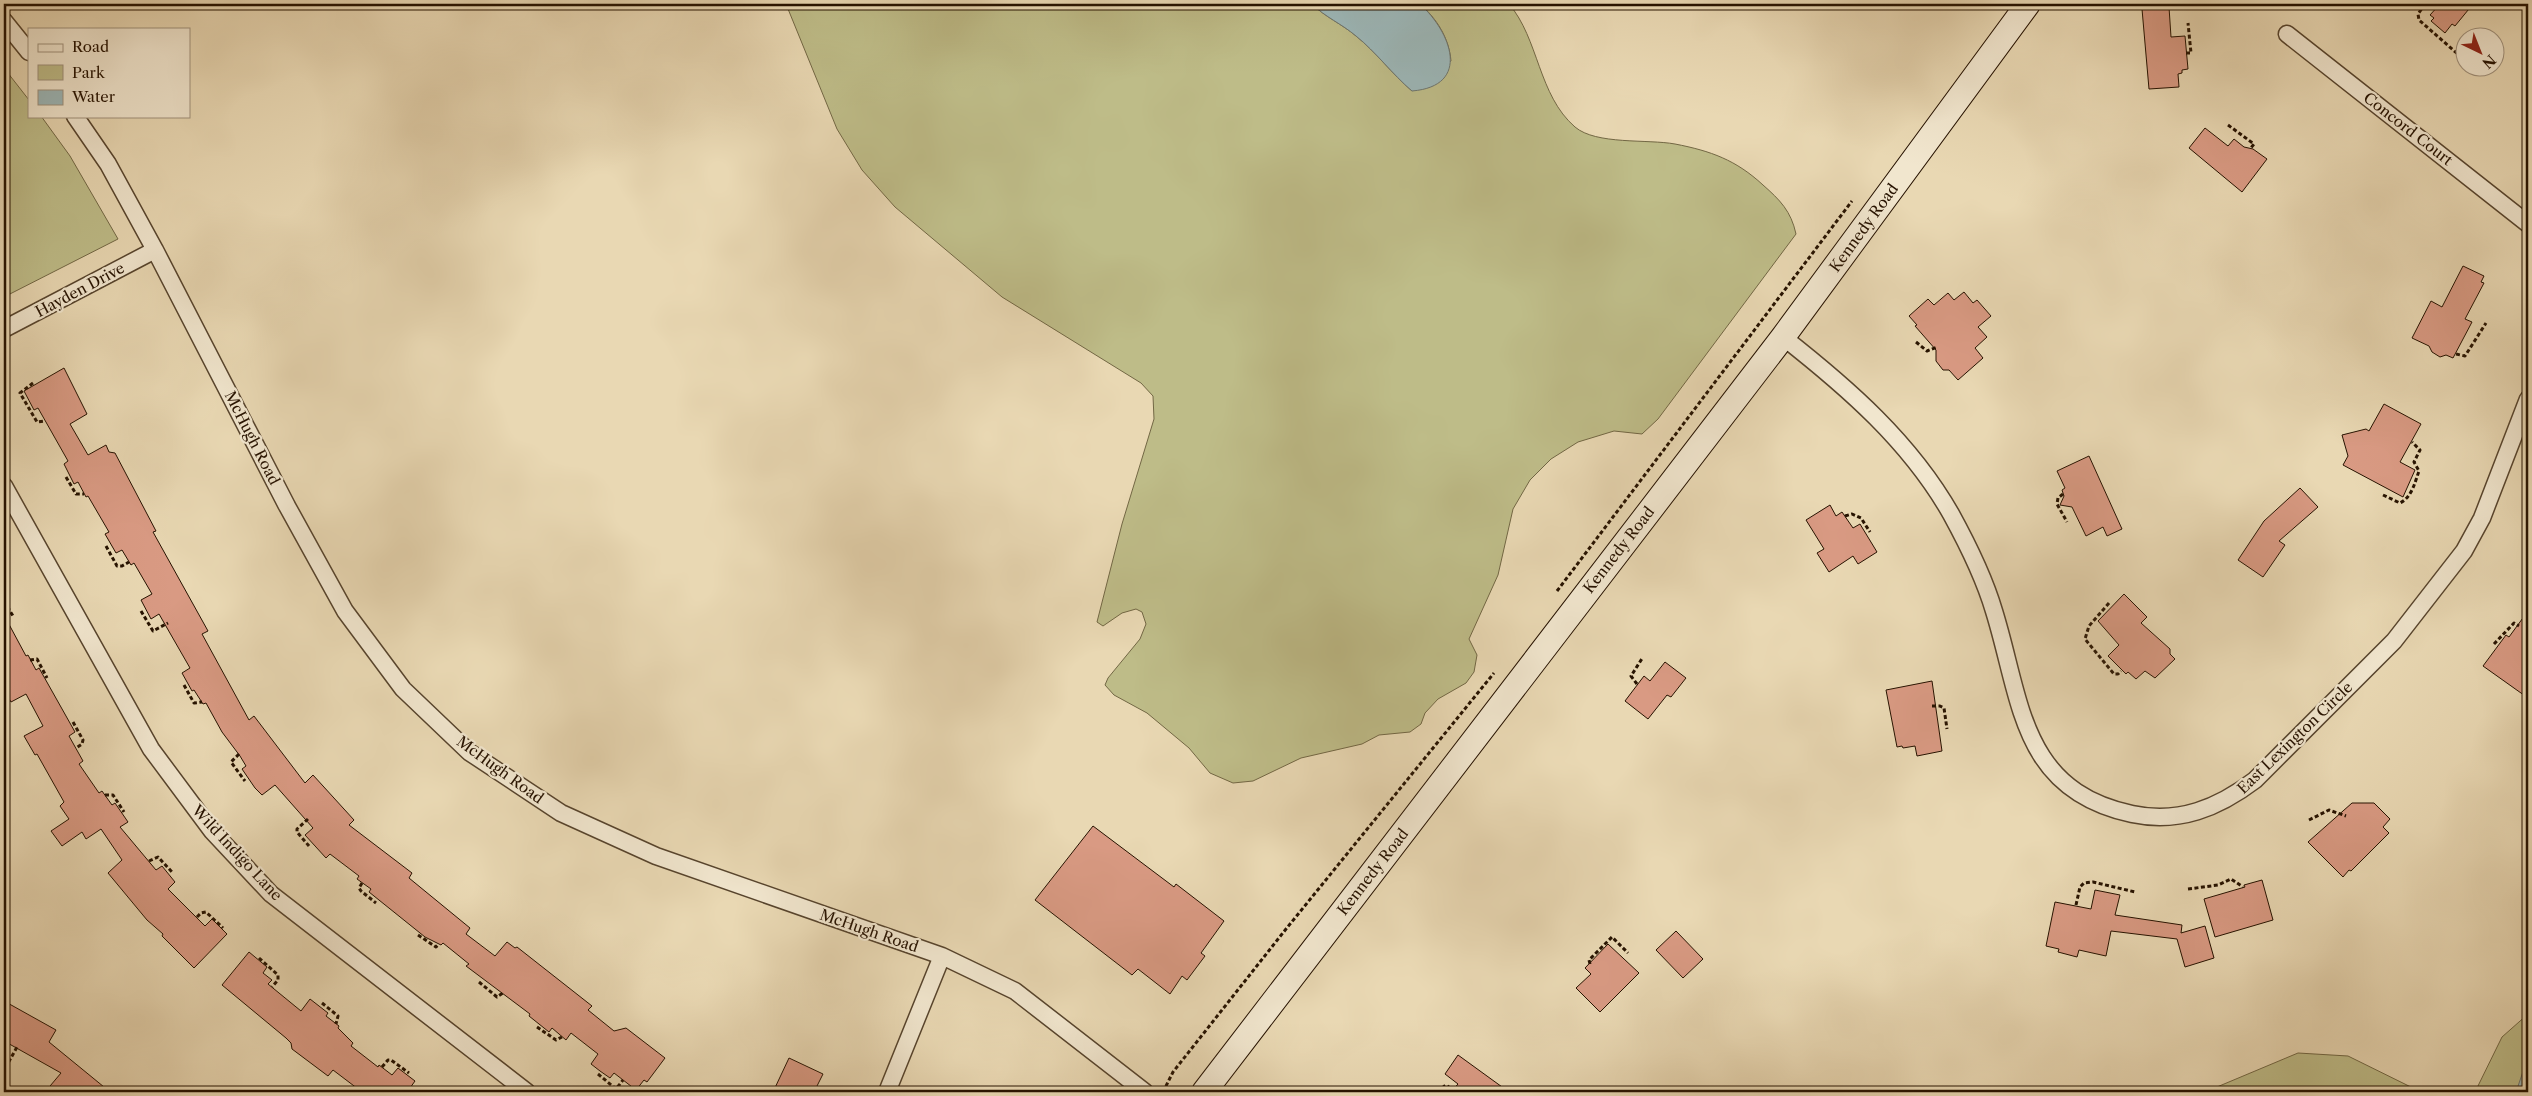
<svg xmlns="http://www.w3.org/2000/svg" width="2532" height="1096" font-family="'Libre Caslon Text',serif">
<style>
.green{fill:#bebc88;stroke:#726744}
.water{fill:#9cb7b8;stroke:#6d756e}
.building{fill:#d99a83;stroke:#261200}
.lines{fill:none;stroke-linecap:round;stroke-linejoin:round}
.minor-casing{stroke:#57442d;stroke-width:19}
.secondary-casing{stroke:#261200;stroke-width:26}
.path{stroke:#261200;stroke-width:3;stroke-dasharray:4 2.5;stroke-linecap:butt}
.minor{stroke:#f1e6ce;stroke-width:16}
.secondary{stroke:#f1e6ce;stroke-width:24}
.labels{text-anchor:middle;stroke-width:4.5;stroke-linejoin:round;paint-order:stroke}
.street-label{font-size:15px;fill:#261200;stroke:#f1e6ce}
</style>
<rect width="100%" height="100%" fill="#e9d8b3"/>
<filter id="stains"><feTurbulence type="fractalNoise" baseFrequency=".004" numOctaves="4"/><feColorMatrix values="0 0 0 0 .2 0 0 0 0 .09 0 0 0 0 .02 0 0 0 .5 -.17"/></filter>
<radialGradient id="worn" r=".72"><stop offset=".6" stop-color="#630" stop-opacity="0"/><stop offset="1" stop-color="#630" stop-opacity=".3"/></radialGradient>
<!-- green -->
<path class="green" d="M786 4H1312C1325 17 1342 24 1356 36 1376 52 1392 74 1412 91L1451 61C1449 38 1437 19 1420 4H1509C1539 39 1538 95 1575 127 1596 145 1648 139 1675 144 1711 151 1736 160 1763 185 1780 200 1791 211 1796 234L1658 419 1642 434 1614 431 1578 442 1551 459 1530 480 1513 509 1498 575 1469 639 1477 655 1474 672 1466 683 1438 699 1425 713 1421 724 1410 732 1379 735 1362 744 1301 758 1253 781 1233 783 1210 773 1189 748 1147 713 1114 695 1105 685 1108 678 1140 639 1146 624 1142 612 1136 609 1122 613 1103 626 1097 622 1122 524 1154 419 1153 396 1141 383 1002 297 895 207 862 170 837 129Z
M4 68 29 100V116H41L70 156 118 239 4 297Z
M2528 1014V1092H2475L2502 1037Z
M2298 1053 2348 1056 2421 1092H2205Z"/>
<!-- water -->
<path class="water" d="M1312 4H1420C1451 32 1472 86 1412 91 1392 74 1376 52 1356 36 1342 24 1325 17 1312 4Z
M2528 1057V1092H2516Z"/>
<!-- building -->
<path class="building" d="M2440 4H2473L2455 26 2452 24 2445 33 2431 21 2434 18 2430 15Z
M2169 7 2171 37 2185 36 2188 69 2182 70V73L2178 74 2179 87 2149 89 2142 9Z
M2205 128 2228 146 2234 139 2244 147 2253 149 2267 159 2242 192 2189 148Z
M2463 266 2484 276 2481 282 2484 283 2465 319 2472 322 2453 358 2446 355 2440 357 2432 352 2429 346 2412 338 2431 301 2442 307Z
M1964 292 1973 303 1977 300 1991 316 1978 327 1987 337 1975 348 1983 358 1958 380 1949 370H1943L1936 361V350L1915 326 1917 325 1909 316 1928 299 1934 305 1948 293 1954 300Z
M64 368 87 414 70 424 88 455 106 445 109 452 115 453 156 531 153 532 208 631 202 634 249 720 254 716 305 783 313 775 354 820 349 825 412 873 409 878 470 928 466 934 495 956 507 942 515 948 517 947 592 1006 588 1010 614 1031 626 1028 665 1058 647 1082 644 1080 636 1090 614 1073 610 1078 600 1071 591 1064 598 1054 571 1033 566 1040 552 1028 549 1032 529 1016 530 1014 466 966 469 964 443 943 441 945 425 937 369 892 371 889 357 879 359 876 330 854 326 858 305 835 313 828 275 785 262 795 255 788 242 769 246 766 240 756 222 732 206 703 203 704 194 690 192 691 182 673 190 668 159 614 151 619 141 600 152 594 134 563 131 565 122 550 116 553 105 534 109 532 88 496 86 497 78 482 74 484 64 464 68 461 38 408 34 410 24 391Z
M2384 404 2421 424 2400 462 2415 470 2403 497 2343 465 2348 456 2342 435 2366 429 2369 431Z
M2089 456 2122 529 2107 536 2103 527 2086 536 2072 507 2060 505 2064 496 2062 490 2065 488 2057 471Z
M2300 488 2318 507 2279 541 2285 545 2263 577 2238 560 2264 521Z
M1830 505 1836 516 1842 512 1853 528 1860 524 1877 552 1858 564 1853 556 1829 572 1817 553 1824 549 1806 520Z
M2124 594 2147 617 2141 623 2170 649V654L2175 659 2155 678 2145 671 2136 679 2128 672 2126 674 2108 656 2119 645 2098 621Z
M2528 611V698L2483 666 2506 635 2509 637Z
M4 615 26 656 28 655 36 670 39 668 75 732 69 736 83 761 79 764 99 793 102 791 112 805 115 803 128 822 120 827 156 870 162 866 175 882 168 889 205 926 212 919 227 934 194 968 162 936 163 934 147 920 108 873 122 860 101 829 86 839 82 832 62 846 51 831 69 819 60 806 64 802 37 754 35 755 24 736 43 726 26 694 11 702 4 690Z
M1665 662 1686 678 1671 697 1667 695 1648 719 1625 701 1644 676 1650 681Z
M1932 681 1942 751 1917 756 1915 746 1903 748 1902 746 1897 747 1886 690Z
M2352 803H2374L2390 819 2383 827 2389 833 2351 871 2349 870 2343 877 2308 842Z
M1093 826 1174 887 1176 884 1224 921 1201 953 1205 956 1187 980 1182 976 1170 994 1138 969 1132 975 1035 900Z
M2262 880 2273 920 2215 937 2204 899 2245 887 2244 885Z
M2095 890 2120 895 2115 915 2182 925 2181 933 2205 926 2214 958 2185 967 2177 939 2111 931 2106 956 2079 950 2077 957 2058 952 2059 949 2046 946 2055 902 2091 909Z
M1676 931 1703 959 1683 978 1656 950Z
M1608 944 1639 973 1600 1012 1576 988 1591 974 1585 968Z
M249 952 267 967 263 973 272 980 268 984 301 1011 310 999 328 1013 326 1016 339 1026 338 1028 353 1043 351 1046 378 1067 379 1065 392 1075 398 1068 415 1081 410 1088 415 1092H362L333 1070 328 1076 292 1049 291 1043 286 1038 222 985Z
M4 1001 56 1030 49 1042 104 1087 103 1089 107 1092H45L61 1073 4 1041Z
M1458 1055 1509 1092H1451L1458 1084 1445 1074Z
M789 1058 823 1074 814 1092H773Z"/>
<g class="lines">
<!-- minor casing -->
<g class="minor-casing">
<path id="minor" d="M4 21 29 52
M2287 34 2528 224
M75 116 108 164 155 250 287 506 345 611 403 689 469 752 561 813 656 856 942 956 1015 991 1145 1092
M4 329 155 250
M1783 337C1848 388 1910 442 1951 514 1968 545 1984 577 1994 611 2022 701 2020 790 2132 814 2179 824 2218 808 2255 780L2394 641 2464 551 2482 518 2528 399
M4 486 151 749 212 831 271 894 527 1092
M887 1092 942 956"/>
</g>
<!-- secondary casing -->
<g class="secondary-casing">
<path id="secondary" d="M1204 1092 1783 337 2028 4"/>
</g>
<!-- path -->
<path class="path" d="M2425 4 2418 14 2419 20 2460 56
M2186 53H2191L2188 23
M2228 125 2254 144 2250 149
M1916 342 1927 351 1937 347
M2456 354 2465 356 2486 323
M33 383 20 393 37 422 45 421
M66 477 76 494H84
M2063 494 2058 498 2057 504 2067 522
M2383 495 2400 503C2412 497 2415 482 2419 471L2414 462 2420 450 2412 442
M1845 516 1852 514 1861 518 1870 532
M106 546 117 566H122L129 562
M1557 591 1852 201
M4 601 13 616
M2109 603 2089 626 2085 639 2114 674H2118L2121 671
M141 611 153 631 168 623
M2494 644 2514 623 2519 626
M30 660 37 659 47 678
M1637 684 1631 676 1643 657
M184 685 194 703 202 702
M1932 706H1940L1944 708 1947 729
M73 722 83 740 82 744 76 748
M239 754 231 762 245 781
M105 795H113L124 812
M308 819 297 829V832L309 846
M2309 820 2329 810 2346 816
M149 861 158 857 172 872
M362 883 359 888 361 891 376 903
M2188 889 2218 885 2231 879 2243 887
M2076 905 2080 887 2084 883 2093 882 2135 892
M197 917 201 913 206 912 223 928
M418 935 436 947 439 944
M259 958 278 975V980L272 987
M1590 964 1589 960 1612 937 1628 953
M479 982 497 997 503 993
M322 1003 338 1016 336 1024
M537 1027 556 1040 562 1037
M4 1066 7 1065 17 1047
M382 1067 388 1060H391L409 1073
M598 1074 616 1089 623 1080
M1163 1092 1173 1072 1286 929 1494 673
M1437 1092 1446 1085 1453 1090"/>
<!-- minor -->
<use href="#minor" class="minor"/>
<!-- secondary -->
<use href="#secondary" class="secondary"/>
</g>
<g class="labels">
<!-- street labels -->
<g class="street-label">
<text transform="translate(2408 129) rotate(38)" y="5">Concord Court</text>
<text transform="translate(1864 228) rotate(-54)" y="5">Kennedy Road</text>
<text transform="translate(80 290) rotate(-28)" y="5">Hayden Drive</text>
<text transform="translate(252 438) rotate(63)" y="5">McHugh Road</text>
<text transform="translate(1619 550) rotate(-52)" y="5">Kennedy Road</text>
<text transform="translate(2295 738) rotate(-44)" y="5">East Lexington Circle</text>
<text transform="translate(500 770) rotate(36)" y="5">McHugh Road</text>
<text transform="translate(237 853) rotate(47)" y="5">Wild Indigo Lane</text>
<text transform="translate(1373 872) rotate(-52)" y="5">Kennedy Road</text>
<text transform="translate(869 931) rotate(19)" y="5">McHugh Road</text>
</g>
</g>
<!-- margin -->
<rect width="2532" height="1096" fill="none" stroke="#e9d8b3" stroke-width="20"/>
<rect x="5" y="5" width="2522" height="1086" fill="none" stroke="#261200" stroke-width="2.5"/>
<rect x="10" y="10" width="2512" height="1076" fill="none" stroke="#261200"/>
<!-- legend -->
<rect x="28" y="28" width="162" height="90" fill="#f1e6ce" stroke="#a0917c"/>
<rect x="38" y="44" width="25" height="8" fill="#f1e6ce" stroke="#a0917c"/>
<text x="72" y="52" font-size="15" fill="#261200">Road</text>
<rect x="38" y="65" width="25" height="15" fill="#bebc88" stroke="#a0917c"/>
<text x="72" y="78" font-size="15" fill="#261200">Park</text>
<rect x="38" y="90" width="25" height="15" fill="#9cb7b8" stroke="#a0917c"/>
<text x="72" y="102" font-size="15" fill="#261200">Water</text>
<!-- north arrow -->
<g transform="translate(2480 52) rotate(137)"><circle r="24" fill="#f1e6ce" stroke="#a0917c"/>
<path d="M0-4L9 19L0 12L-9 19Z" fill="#8f2418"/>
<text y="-8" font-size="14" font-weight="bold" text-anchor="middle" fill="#261200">N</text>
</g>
<rect width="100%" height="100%" filter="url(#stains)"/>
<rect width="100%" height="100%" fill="url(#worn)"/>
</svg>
